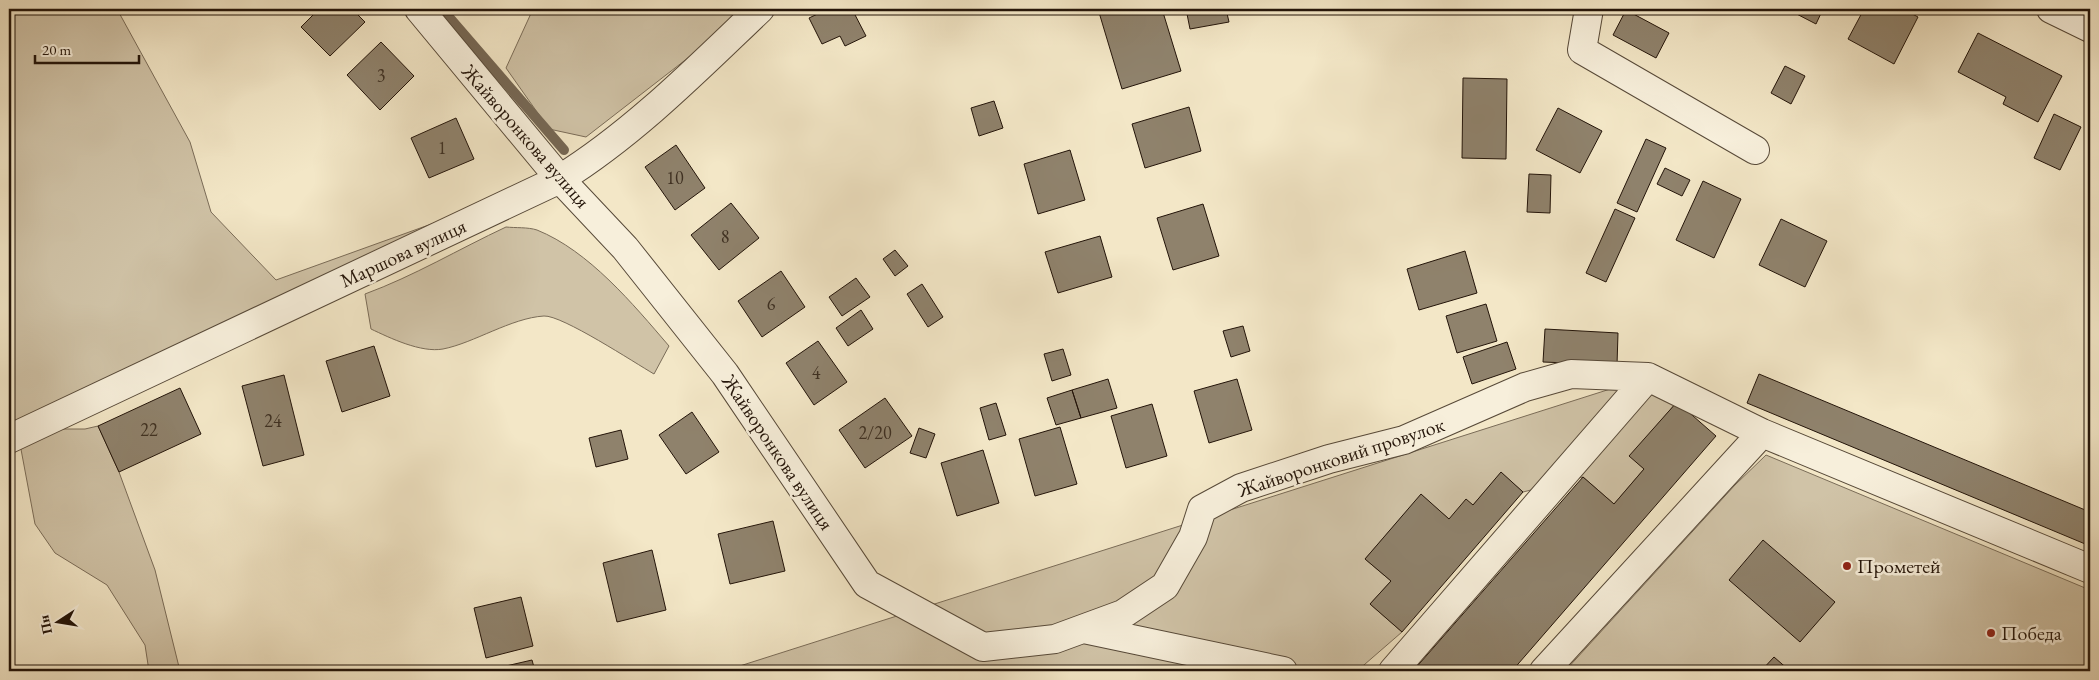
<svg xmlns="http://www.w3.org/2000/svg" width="2099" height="680" font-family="'EB Garamond',serif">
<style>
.green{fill:#d0c3a7;stroke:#7a6c58}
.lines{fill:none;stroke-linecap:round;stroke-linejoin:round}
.stream{stroke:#756754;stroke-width:10}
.building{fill:#8f826c;stroke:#231409}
.minor-casing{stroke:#574938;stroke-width:30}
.minor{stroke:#f7efdb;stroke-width:28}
.poi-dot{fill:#8f2418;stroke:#f7efdb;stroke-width:2}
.labels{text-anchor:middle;stroke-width:5;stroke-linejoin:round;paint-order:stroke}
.number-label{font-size:18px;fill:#3e3022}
.street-label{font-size:20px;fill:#231409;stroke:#f7efdb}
.poi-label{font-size:20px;fill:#231409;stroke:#f7efdb;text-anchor:start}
</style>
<rect width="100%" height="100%" fill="#f3e7c7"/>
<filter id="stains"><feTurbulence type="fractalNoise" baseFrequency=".004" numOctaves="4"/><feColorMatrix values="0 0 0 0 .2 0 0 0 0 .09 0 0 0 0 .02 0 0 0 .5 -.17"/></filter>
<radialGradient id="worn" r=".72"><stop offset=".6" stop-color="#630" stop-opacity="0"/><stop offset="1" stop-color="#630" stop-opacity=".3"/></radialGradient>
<!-- green -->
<path class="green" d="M9 9H117L190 142 211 212 276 280 437 222 9 424Z
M533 9H746L724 30 586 137 549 129 506 68Z
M506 227C515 228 528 227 537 230 589 251 633 304 669 346L654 374C635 363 562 315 544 316 511 318 474 343 443 349 421 353 390 338 371 329L365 294C414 276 459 249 506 227Z
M1648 377 1677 402 1630 456 1644 469 1614 504 1583 477 1523 492 1501 473 1473 505 1449 519 1421 495 1365 559 1391 581 1370 604 1402 632 1357 671H724Z
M98 426 119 472 155 570 180 671H149L145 645 107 585 55 553 35 524 20 444 59 429H85Z
M1766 455 2090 590V671H1565L1735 485Z"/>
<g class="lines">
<!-- stream -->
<path class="stream" d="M442 9 564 150"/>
</g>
<!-- building -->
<path class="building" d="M319 9H352L365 22 330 56 301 27Z
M828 9H852L866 36 845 46 840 36 822 44 809 18Z
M1098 9H1162L1181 71 1122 89Z
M1186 9H1226L1229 22 1190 29Z
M1787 9H1823L1816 24Z
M1864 9H1903L1918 17 1894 64 1848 39Z
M1626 10 1669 33 1656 58 1613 35Z
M1978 33 2062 76 2038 122 2003 104 2006 97 1958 72Z
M381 42 414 76 380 110 347 75Z
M1785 66 1805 76 1791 104 1771 93Z
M1463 78 1507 79 1506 159 1462 158Z
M994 101 1003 128 979 136 971 108Z
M1189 107 1201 151 1145 168 1132 124Z
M1558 108 1602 131 1580 173 1536 150Z
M2054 114 2081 127 2060 170 2034 158Z
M456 118 474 159 429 178 411 138Z
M1646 139 1666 148 1637 212 1617 203Z
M676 145 705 188 675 210 645 167Z
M1070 150 1085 200 1038 214 1024 164Z
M1665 168 1690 180 1682 196 1657 184Z
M1529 174 1551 175 1550 213 1527 212Z
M1703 181 1741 199 1714 258 1676 240Z
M731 203 759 238 719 270 691 235Z
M1203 204 1219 256 1173 270 1157 218Z
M1615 209 1635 218 1606 282 1586 273Z
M1781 219 1827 241 1805 287 1759 265Z
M1100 236 1112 277 1058 293 1045 252Z
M895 250 908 266 895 276 883 259Z
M1465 251 1477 293 1419 310 1407 269Z
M781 271 805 307 762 337 738 301Z
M856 278 870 297 842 316 829 297Z
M922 284 943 317 928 327 907 294Z
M1486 304 1497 341 1457 353 1446 316Z
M861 310 873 329 848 346 836 328Z
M1243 326 1250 351 1231 357 1223 331Z
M1545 329 1618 333 1617 365 1543 362Z
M818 341 847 382 814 405 786 363Z
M1507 342 1516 369 1472 384 1463 357Z
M374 346 390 396 342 412 326 361Z
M1063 349 1071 375 1052 381 1044 354Z
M1759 374 2090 512V546L1747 403Z
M284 375 304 455 263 466 242 386Z
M1108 379 1117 408 1081 418 1072 390Z
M1237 379 1252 430 1209 443 1194 391Z
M180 388 201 434 119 472 98 426Z
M1072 390 1081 418 1056 425 1047 398Z
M885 398 912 436 865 468 839 430Z
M1677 402 1716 436 1512 671H1413L1583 477 1614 504 1644 469 1629 456Z
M996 403 1006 435 989 440 980 408Z
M1152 404 1167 456 1126 468 1111 416Z
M692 412 719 452 686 474 659 435Z
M1060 427 1077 484 1035 496 1019 439Z
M919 428 935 434 926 458 910 453Z
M621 430 628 459 596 467 589 438Z
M983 450 999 503 957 516 941 463Z
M1501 472 1523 492 1402 632 1370 604 1391 581 1365 559 1421 494 1449 519 1466 499 1473 505Z
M773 521 785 571 730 584 718 534Z
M1763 540 1835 602 1800 642 1729 580Z
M652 550 666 610 617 622 603 563Z
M521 597 533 646 486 658 474 608Z
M1774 657 1790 671H1761Z
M532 660 535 671H507L506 666Z"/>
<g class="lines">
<!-- minor casing -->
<g class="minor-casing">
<path id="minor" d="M419 9 560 179 625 248 725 374 867 584 983 647 1055 639 1123 614 1165 586 1193 537 1202 509 1241 488 1329 459 1404 440 1525 387 1571 374 1648 377 1762 433 2090 569
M1589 9 1582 50 1755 150
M2051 9 2090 28
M9 439 560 179C634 133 697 69 760 9
M1084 629 1283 671
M1393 671 1648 377
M1544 671 1762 433"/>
</g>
<!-- minor -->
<use href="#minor" class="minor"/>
</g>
<!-- markers -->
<g class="poi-dot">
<circle cx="1847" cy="566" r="5"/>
<circle cx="1991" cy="633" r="5"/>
</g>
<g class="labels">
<!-- number labels -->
<g class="number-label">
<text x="381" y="82">3</text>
<text x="442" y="154">1</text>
<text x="675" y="184">10</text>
<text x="725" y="243">8</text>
<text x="771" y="310">6</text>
<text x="816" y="379">4</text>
<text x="273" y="427">24</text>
<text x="149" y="436">22</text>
<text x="875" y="439">2/20</text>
</g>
<!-- street labels -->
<g class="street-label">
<text transform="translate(526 136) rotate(49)" y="7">Жайворонкова вулиця</text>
<text transform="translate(403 253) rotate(-25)" y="7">Маршова вулиця</text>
<text transform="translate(778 452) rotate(56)" y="7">Жайворонкова вулиця</text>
<text transform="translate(1341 457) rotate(-18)" y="7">Жайворонковий провулок</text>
</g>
<!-- poi labels -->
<g class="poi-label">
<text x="1857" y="573">Прометей</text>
<text x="2001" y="640">Победа</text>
</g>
</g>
<!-- margin -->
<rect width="2099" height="680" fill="none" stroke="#f3e7c7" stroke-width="30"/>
<rect x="10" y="10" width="2079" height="660" fill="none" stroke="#231409" stroke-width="2.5"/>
<rect x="15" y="15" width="2069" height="650" fill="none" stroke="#231409"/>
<!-- north arrow -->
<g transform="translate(58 622) rotate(258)" stroke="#f7efdb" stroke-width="4" paint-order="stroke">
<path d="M0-4L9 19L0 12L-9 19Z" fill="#231409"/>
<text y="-8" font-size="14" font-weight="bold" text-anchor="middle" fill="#231409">Пн</text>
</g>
<!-- scale -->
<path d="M35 55v8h104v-8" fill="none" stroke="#231409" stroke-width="2.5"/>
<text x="42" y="55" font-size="15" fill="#231409" stroke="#f7efdb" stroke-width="4" paint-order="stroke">20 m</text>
<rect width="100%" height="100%" filter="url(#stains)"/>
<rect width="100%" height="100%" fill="url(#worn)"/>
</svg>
